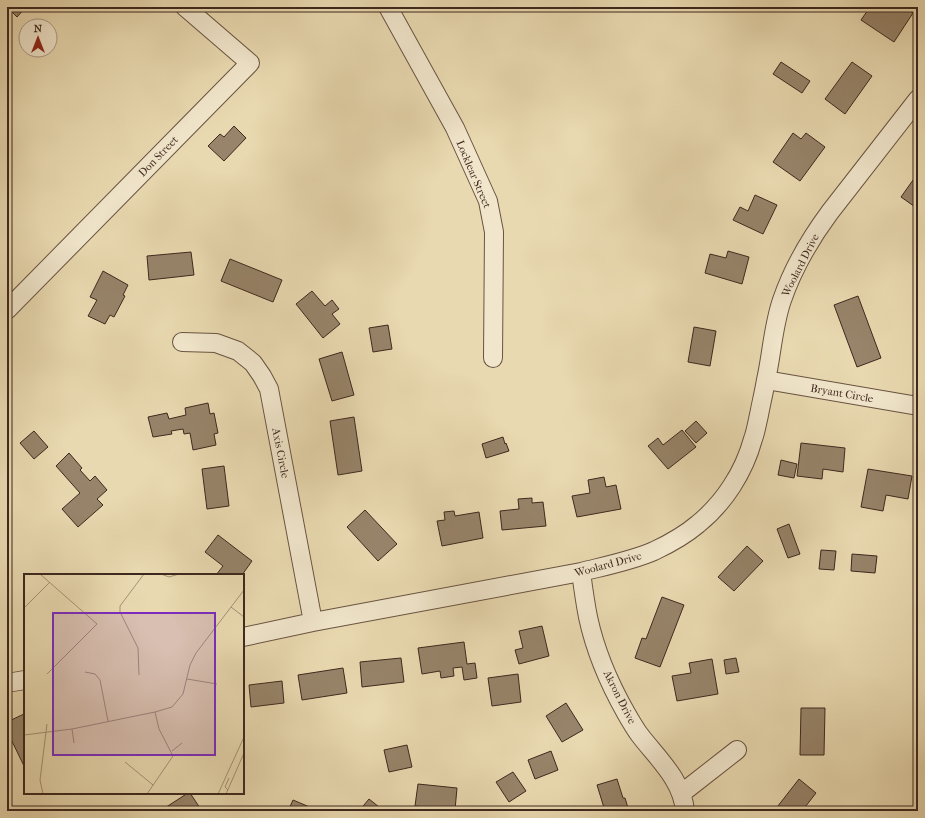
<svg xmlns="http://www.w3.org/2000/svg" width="925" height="818" font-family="'IM FELL French Canon',serif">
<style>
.building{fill:#97846a;stroke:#3e281e}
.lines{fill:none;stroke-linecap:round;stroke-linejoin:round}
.minor-casing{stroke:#695442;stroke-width:20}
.minor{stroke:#f1e6cc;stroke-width:18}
.labels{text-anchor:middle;stroke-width:3.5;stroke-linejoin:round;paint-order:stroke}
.street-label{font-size:11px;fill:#3e281e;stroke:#f1e6cc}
.inset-road{fill:none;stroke:#a59276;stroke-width:1}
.view{fill:#7b2cbf;fill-opacity:0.15;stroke:#7b2cbf;stroke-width:2}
.inset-edge{fill:none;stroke:#3e281e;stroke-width:2}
</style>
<rect width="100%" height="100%" fill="#e9d9b0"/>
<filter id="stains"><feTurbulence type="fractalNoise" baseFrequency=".005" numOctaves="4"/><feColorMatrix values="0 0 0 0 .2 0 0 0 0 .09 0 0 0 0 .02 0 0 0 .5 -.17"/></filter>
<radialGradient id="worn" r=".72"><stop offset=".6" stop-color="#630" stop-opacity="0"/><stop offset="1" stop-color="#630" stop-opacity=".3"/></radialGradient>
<!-- building -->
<path class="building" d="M7 7H26L17 17Z
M870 7H910L908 10 913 13 894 42 861 20Z
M781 62 810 81 802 93 773 74Z
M852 62 872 76 845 114 825 99Z
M234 126 246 138 224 161 208 146 220 134 224 137Z
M793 133 801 139 806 133 825 147 800 181 773 162Z
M918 173V209L901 197Z
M755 195 777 205 763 234 733 220 740 207 748 211Z
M728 251 749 257 742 284 705 273 710 254 726 258Z
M191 252 194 275 149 280 147 256Z
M230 259 282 280 273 302 221 281Z
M103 271 128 285 123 295 125 296 114 317 110 315 105 324 88 316 97 300 90 297Z
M312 291 325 306 332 300 339 309 332 314 340 324 323 338 296 304Z
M858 296 881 358 857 367 834 305Z
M388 325 392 349 373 352 369 328Z
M694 327 716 331 710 366 688 362Z
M342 352 354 395 332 401 319 359Z
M208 403 210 414 214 413 218 433 214 434 216 445 193 450 190 433 184 434 183 429 171 431 172 434 153 437 148 417 167 413 169 419 186 415 185 408Z
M354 417 362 471 338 475 330 421Z
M696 421 707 433 696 443 685 431Z
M682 430 696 447 668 469 648 446 658 438 663 445Z
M34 431 48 447 34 459 20 443Z
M503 437 505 444 506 443 509 451 486 458 482 444Z
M801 443 845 448 843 472 823 469 822 479 797 476Z
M69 453 82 468 80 470 90 481 95 476 107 490 97 499 103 505 78 527 62 509 80 493 56 466Z
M781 460 797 464 794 478 778 475Z
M224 466 229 506 207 509 202 469Z
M868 469 912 476 908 499 886 495 883 511 861 507Z
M604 477 606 487 616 485 621 509 577 517 572 496 590 493 588 480Z
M532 498V503L543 502 546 526 502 530 500 511 519 509 518 499Z
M365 510 397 544 378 561 347 527Z
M454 511 455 516 479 512 483 538 442 546 437 521 445 520 444 512Z
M789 524 800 554 788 558 777 529Z
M218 535 252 561 242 575H216L223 566 205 552Z
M747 546 763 561 734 591 718 577Z
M821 550 836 551 834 570 819 569Z
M852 554 877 556 875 573 851 571Z
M662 597 684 605 660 667 635 658 642 638 646 639Z
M542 626 549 656 519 664 515 650 523 648 519 631Z
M464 642 467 664 475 663 477 678 464 680 462 667 453 668 454 676 441 678 440 671 422 674 418 648Z
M401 658 404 682 362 687 360 662Z
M736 658 739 672 726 674 724 660Z
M712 659 718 694 677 701 672 676 691 673 689 663Z
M343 668 347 693 302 700 298 675Z
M518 674 521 702 492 706 488 678Z
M282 681 284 703 251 707 249 685Z
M566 703 583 730 562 742 546 716Z
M801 708H825L824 755H800Z
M24 714 25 716V768L7 731V722Z
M407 745 412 767 389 772 384 750Z
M551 751 558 770 535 779 528 760Z
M513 772 526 791 509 802 496 782Z
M617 779 623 798H625L629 811H605L597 785Z
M799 779 816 793 802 811H774Z
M418 784 457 788 455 810 415 806Z
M188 793H190L202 811H160Z
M369 799 384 811H359Z
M293 800 312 808 310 811H288Z"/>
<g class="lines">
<!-- minor casing -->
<g class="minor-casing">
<path id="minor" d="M388 7 455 128 488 201 494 232 493 358
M7 310 250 63 185 7
M182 342 216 343 238 351 253 363 262 376 269 389 313 622
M766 380 918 406
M581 572C583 587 585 602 588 617 595 650 609 683 626 713 630 720 634 727 639 734 657 758 682 779 685 811
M243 637 313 622 581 572C605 566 631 561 654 551 669 544 685 535 698 524 724 503 744 472 753 439 756 431 757 423 759 415 761 404 764 392 766 380 772 353 773 326 782 300 793 268 810 239 830 212L918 99
M7 683 25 680
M682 793 737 750"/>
</g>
<!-- minor -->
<use href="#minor" class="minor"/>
</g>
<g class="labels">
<!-- street labels -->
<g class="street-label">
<text transform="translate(158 156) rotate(-46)" y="4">Don Street</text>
<text transform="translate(474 174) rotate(67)" y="4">Locklear Street</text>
<text transform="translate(800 265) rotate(-63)" y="4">Woolard Drive</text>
<text transform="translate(842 393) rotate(10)" y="4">Bryant Circle</text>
<text transform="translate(281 453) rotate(79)" y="4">Axis Circle</text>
<text transform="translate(608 564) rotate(-15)" y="4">Woolard Drive</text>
<text transform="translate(620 697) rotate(63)" y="4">Akron Drive</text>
</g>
</g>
<!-- overview -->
<g transform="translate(24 574)">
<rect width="220" height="220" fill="#e9d9b0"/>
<path class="inset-road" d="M16 0 73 50 23 100M137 0 145 3 155 0M207 33 220 43M0 34 26 8M61 98 71 100 76 106 84 147M115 101 114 74 96 38V32L120 0M163 105 193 110M48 155 50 169M0 161 48 155 131 138 148 133 159 120 166 91 172 79 220 16M148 177 158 169M101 188 129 211M204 216 201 213 205 204M19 220 16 206 23 150M123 220 149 182 135 155 131 138M194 220 220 163M202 220 220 179"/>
<path class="view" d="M29 39H191V181H29Z"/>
<rect width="220" height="220" class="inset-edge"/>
</g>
<!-- margin -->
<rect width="925" height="818" fill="none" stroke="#e9d9b0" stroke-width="24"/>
<rect x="8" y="8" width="909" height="802" fill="none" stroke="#3e281e" stroke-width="2"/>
<rect x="12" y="12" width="901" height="794" fill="none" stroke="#3e281e"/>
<!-- north arrow -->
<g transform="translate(38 38)"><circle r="19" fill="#f1e6cc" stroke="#a99a86"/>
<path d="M0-3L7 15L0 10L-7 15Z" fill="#8f2418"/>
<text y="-6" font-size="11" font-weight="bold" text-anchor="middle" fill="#3e281e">N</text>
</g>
<rect width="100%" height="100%" filter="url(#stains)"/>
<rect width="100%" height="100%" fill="url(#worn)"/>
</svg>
